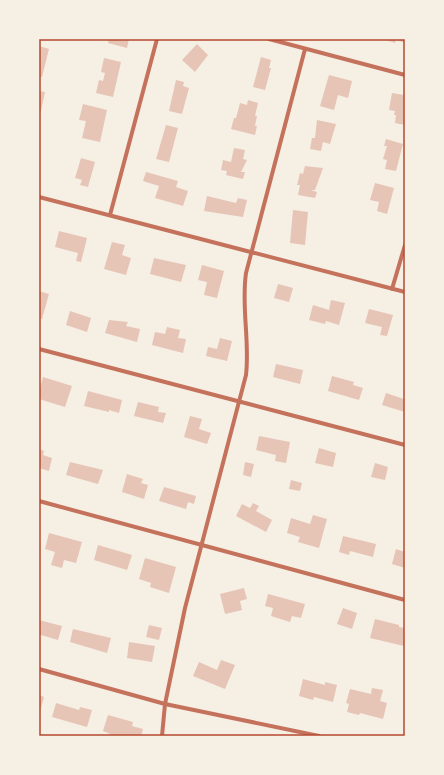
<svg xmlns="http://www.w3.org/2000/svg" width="444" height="775" font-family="Manrope,sans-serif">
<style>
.building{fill:#e6c5b7}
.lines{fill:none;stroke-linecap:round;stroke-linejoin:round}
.minor{stroke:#c5725c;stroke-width:4}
.neatline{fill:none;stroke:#b5482f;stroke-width:1.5}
</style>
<rect width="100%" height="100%" fill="#f6efe4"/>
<!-- building -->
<path class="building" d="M109 39H129L127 48 108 43Z
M383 39H405V43L396 40 395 43Z
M197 44 208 55 195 72 182 60Z
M39 46 49 49 42 77 39 76Z
M261 57 271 60 269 68H271L265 90 253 87Z
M104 58 121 62 113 97 96 93 99 80 103 81 105 73 101 72Z
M329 75 352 81 348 98 338 95 334 110 320 106Z
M176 80 184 82 183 86 189 88 182 114 169 111Z
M39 91 45 92 40 115H39Z
M392 93 404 95 405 97V125L395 123 396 115H394L395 111 389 110Z
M248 100 258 103 255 116H257L255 126H257L255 135 231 129 234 118H236L240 103 247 105Z
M83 104 107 110 100 142 82 138 86 121 79 120Z
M317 120 336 124 330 144 323 142 321 151 310 149 312 138H315Z
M166 125 178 128 169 162 156 159Z
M386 139 403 144 396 171 385 169 387 160 383 159 387 146H384Z
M234 148 245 150 243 159 247 160 241 172H245L243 179 226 175 227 171 221 170 223 160 231 162Z
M81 158 95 162 88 187 80 185 82 180 75 178Z
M305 166 323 168 315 190H311L317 192 315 198 298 195 300 185H297L300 173 303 174Z
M146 172 178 181 176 187 188 191 183 206 155 198 159 186 143 181Z
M375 183 394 188 387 214 377 211 379 202 370 200Z
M207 196 236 203 238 198 247 200 243 217 204 211Z
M293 210 308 212 305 245 290 243Z
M59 231 87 238 81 262 76 261 78 253 55 247Z
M112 242 125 245 122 255 131 258 126 275 104 269Z
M154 258 186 265 181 282 150 274Z
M202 265 224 271 217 298 204 295 207 282 198 280Z
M278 284 293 288 289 302 274 298Z
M39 291 49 294 42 319 39 318Z
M331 300 345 303 339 325 326 321 325 324 309 320 313 305 329 310Z
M369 309 393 315 387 336 380 335 382 327 365 323Z
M70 311 91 318 87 332 66 325Z
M109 320 128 322 126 326 140 329 137 342 105 333Z
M167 327 180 330 178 338 186 339 183 353 152 345 155 332 165 334Z
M220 338 232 341 227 361 206 356 208 347 217 349Z
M276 364 303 370 300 384 273 377Z
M332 376 354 382 353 385 363 388 359 400 328 391Z
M43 377 72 386 65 407 39 399V392Z
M88 391 122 400 119 413 109 410V412L84 406Z
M386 393 404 399 405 412 382 405Z
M138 402 159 407 158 412 166 413 163 423 134 416Z
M190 416 202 419 199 429 211 433 207 444 184 437Z
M259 436 290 442 286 463 275 461 276 455 256 450Z
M319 448 336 453 333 467 315 463Z
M39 449 44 451 43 455 52 458 49 471 39 468Z
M70 462 103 470 98 484 66 475Z
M245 462 254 464 251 477 243 475Z
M375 463 388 467 385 480 371 477Z
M127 474 143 479 141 483 148 485 144 499 122 492Z
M291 480 302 483 300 491 289 489Z
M164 487 196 496 194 504 188 502 186 509 159 501Z
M253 503 259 506 256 511 272 520 266 532 236 516 242 504 250 508Z
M313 515 327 519 319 548 298 542 300 537 287 533 291 518 310 524Z
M49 533 82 542 76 563 64 560 62 568 51 565 55 552 45 549Z
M343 536 376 544 373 557 350 551 349 555 339 552Z
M98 545 132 555 127 570 94 560Z
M396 549 405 552V568L392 564Z
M145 558 176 567 169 593 150 587 151 583 139 579Z
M244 588 247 599 240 601 242 610 225 614 220 594Z
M268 594 305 604 301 618 292 616 290 622 271 616 273 608 265 606Z
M343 608 357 613 352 629 337 624Z
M375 619 399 625V627L405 628 404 646 370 638Z
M39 620 62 626 58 640 41 635 39 637Z
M149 625 162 628 159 640 146 637Z
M73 629 111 638 107 653 70 642Z
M129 642 155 646 152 662 127 658Z
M221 660 235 665 225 689 193 676 199 662 217 670Z
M303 679 325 685V682L337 685 333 702 314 697 313 700 299 696Z
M372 688 383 690 380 701 387 703 383 719 360 713 359 715 347 712 349 704 346 703 350 689 371 694Z
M39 695 44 697 39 715Z
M56 703 79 710 80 707 92 710 87 727 52 717Z
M108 715 133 722 132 726 143 729 141 736H115L103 731Z"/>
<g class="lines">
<!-- minor -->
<path class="minor" d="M269 39 405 75
M39 197 405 292
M110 215 157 39
M392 289 405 245
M39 349 405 445
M39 501 405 600
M39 669 165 704 319 736
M162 736 165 704 185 608 246 375C250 341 241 307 246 273L305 49"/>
</g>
<!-- border -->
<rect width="444" height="775" fill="none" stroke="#f6efe4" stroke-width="80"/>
<rect x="40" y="40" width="364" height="695" class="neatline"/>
</svg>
